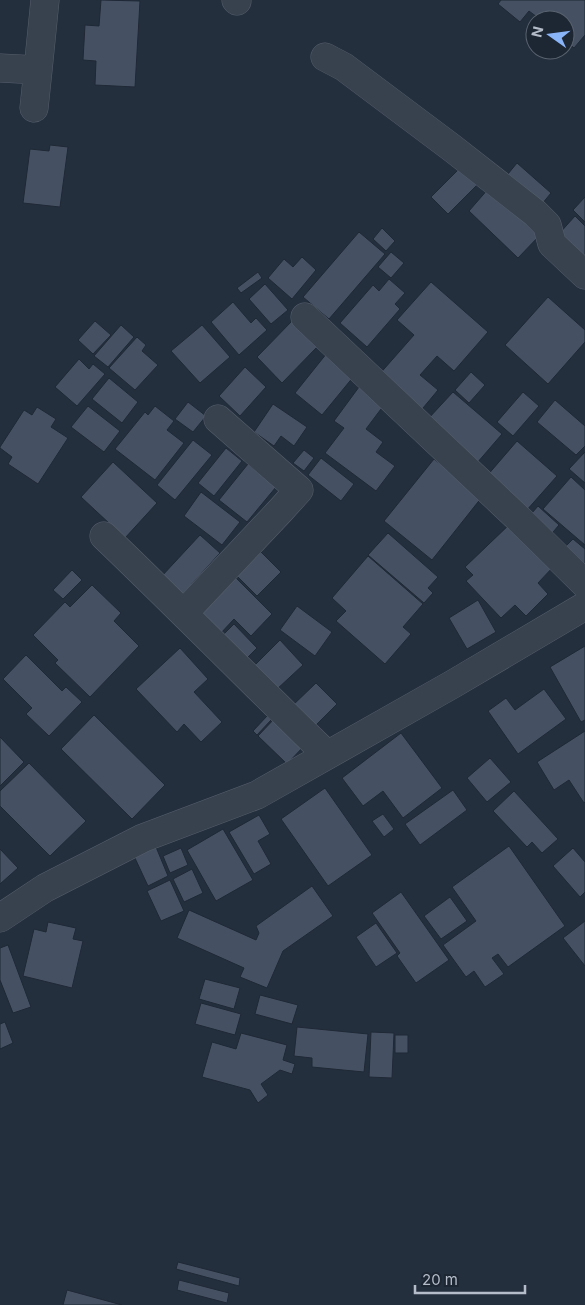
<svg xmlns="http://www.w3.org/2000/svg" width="585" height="1305" font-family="Inter,sans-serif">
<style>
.building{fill:#455162;stroke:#1f2835}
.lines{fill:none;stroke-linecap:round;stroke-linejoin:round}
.minor-casing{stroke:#565f6c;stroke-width:29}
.minor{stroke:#38414e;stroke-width:28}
</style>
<rect width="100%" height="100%" fill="#242f3e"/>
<!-- building -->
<path class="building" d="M101 0 140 1 135 87 95 85 96 61 83 60 85 25 99 26Z
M501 0H585V35L574 48 565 40V20H541L529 11 520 22 498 4Z
M50 145 68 147 60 207 23 203 30 149 49 151Z
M517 163 551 193 537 210 503 180Z
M462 166 479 183 448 214 431 197Z
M489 188 540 235 518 258 469 211Z
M585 197V222L573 210Z
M575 216 585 226V260L558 235Z
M382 228 395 241 386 251 373 239Z
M359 232 385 254 329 319 303 297Z
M391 252 404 263 391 278 378 267Z
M302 257 316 270 292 299 268 278 284 259 293 267Z
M258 272 262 278 241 293 237 288Z
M389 279 405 293 395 304 400 309 367 347 340 323 373 285 379 291Z
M431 282 488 332 454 371 437 356 420 375 438 390 418 414 377 377 414 335 397 320Z
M265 284 288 310 271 324 249 299Z
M548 297 585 330V342L548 384 505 345Z
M233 302 251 323 256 318 267 330 239 355 211 322Z
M95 321 111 335 93 354 78 340Z
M292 321 318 346 282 383 257 357Z
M121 325 134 337 108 367 94 356Z
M202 325 230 357 200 383 171 351Z
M137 337 146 345 142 351 158 365 135 390 109 368Z
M327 353 354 376 322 415 295 393Z
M79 359 89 369 93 364 105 374 77 406 55 387Z
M245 367 266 387 240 416 219 396Z
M471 372 485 385 469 403 455 390Z
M109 378 138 402 122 423 92 399Z
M359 387 384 405 366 429 383 442 376 452 395 466 376 491 325 453 344 428 334 421Z
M453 392 502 434 477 463 428 419Z
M523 392 539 406 513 436 497 422Z
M555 400 585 426V446L576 455 537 422Z
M188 402 206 416 193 432 175 419Z
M273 404 307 427 294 446 281 436 274 446 254 432Z
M88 406 120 431 104 452 71 427Z
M155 406 174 421 167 430 184 443 155 480 115 449 145 412 148 415Z
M37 407 56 419 51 427 68 438 38 484 8 464 12 457 0 448V447L24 410 32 415Z
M193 440 212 455 175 500 157 485Z
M517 441 557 476 526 511 486 477Z
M226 448 242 461 214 496 198 483Z
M304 450 314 458 304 471 293 463Z
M585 452V483L569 469Z
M321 458 354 484 341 501 308 475Z
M434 459 482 497 432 560 384 521Z
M113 462 157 503 125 538 81 497Z
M248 464 276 487 247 522 219 500Z
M571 477 585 490V545L543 509Z
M201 492 240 522 222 545 184 516Z
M538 506 559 525 548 538 526 520Z
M512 522 554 566 538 583 548 594 526 616 515 605 501 618 466 581 473 575 465 567Z
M388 533 438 577 428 588 433 593 424 603 368 555Z
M200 535 220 553 181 596 161 577Z
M573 539 585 549V574L560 552Z
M261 552 281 572 257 596 237 576Z
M368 556 423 604 403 627 411 634 385 664 336 621 346 611 332 598Z
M72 570 82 580 63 599 53 590Z
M236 578 272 614 251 636 234 619 220 634 200 615Z
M92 585 121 613 114 621 139 646 90 697 55 663 58 660 33 635 65 602 70 607Z
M478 600 496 632 467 649 449 618Z
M297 606 332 632 315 656 280 630Z
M234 624 257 648 244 661 221 637Z
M280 640 303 665 276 690 254 666Z
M585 646V720L581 722 550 667Z
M180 648 208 679 194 692 222 722 201 742 184 724 177 732 136 689Z
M26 655 62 691 66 687 82 702 49 736 26 714 32 708 3 679Z
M316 683 337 704 313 728 291 707Z
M544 689 566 719 518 754 488 711 506 698 515 710Z
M94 715 165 785 132 819 61 749Z
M267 716 271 720 257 735 253 731Z
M275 718 304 746 287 764 258 736Z
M585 731V802L584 803 569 780 554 790 537 762Z
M401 733 442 788 403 818 383 791 363 806 342 778Z
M0 737 24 762 0 786Z
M490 758 511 782 487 802 467 778Z
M29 763 86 821 50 856 0 806V791Z
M325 788 372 855 328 886 281 819Z
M453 790 467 810 420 845 405 824Z
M514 791 558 839 542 853 532 842 527 847 493 811Z
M383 814 394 829 384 837 372 821Z
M259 815 270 834 258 841 271 864 254 874 229 832Z
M223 829 253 880 216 901 187 850Z
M509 846 565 926 508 967 498 954 492 958 504 974 485 987 474 971 466 977 443 945 476 921 452 887Z
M156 847 168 876 148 886 134 856Z
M181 848 188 865 170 873 163 856Z
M573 848 585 862V892L580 897 553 866Z
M0 849 18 868 0 884Z
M192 869 203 893 184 902 173 879Z
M170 880 184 911 161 921 147 891Z
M312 886 333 916 283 951 267 988 240 977 244 968 177 938 189 910 256 940 259 933 256 926Z
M401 892 449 960 416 983 397 956 400 953 372 913Z
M450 897 467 921 441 939 424 916Z
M585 921V966L563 938Z
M48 922 76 928 73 939 83 941 72 988 23 976 34 929 46 932Z
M376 923 397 953 376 967 356 937Z
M8 945 31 1007 13 1013 0 980V948Z
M205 979 240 988 234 1009 199 999Z
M260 995 298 1005 292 1024 255 1014Z
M201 1003 241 1014 235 1035 195 1024Z
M5 1022 13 1043 0 1049V1024Z
M297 1027 368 1034 364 1072 312 1067V1058L294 1056Z
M371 1032 394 1033 392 1078 369 1077Z
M241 1033 287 1045 283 1060 295 1064 292 1074 280 1070 261 1084 268 1095 258 1103 250 1090 202 1077 212 1042 236 1049Z
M395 1035H408V1053H395Z
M178 1262 240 1278 239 1286 176 1269Z
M179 1280 229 1293 227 1303 177 1290Z
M67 1290 122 1305H63Z"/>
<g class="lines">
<!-- minor casing -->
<g class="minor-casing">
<path id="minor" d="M236 0 237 1
M325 57 344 67 452 148 535 213 547 225 552 244 585 275
M0 68 38 70 45 0
M34 108 38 70
M305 317 520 520 585 584
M104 536C177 606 248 678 320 748L327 755
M184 613 280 511 299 490 218 419
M0 918 45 888 143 838 257 795 453 684 585 606"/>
</g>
<!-- minor -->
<use href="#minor" class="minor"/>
</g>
<!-- north arrow -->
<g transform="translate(550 35) rotate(284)"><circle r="24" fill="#1d2633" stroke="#59626f"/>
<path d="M0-4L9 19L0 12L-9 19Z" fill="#8ab4f8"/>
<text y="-8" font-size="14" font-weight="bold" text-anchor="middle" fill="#b4bcc9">N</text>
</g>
<!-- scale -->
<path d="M415 1285v8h110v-8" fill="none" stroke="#b4bcc9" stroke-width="2.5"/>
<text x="422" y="1285" font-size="15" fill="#b4bcc9" stroke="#1d2633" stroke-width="4" paint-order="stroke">20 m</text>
</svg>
